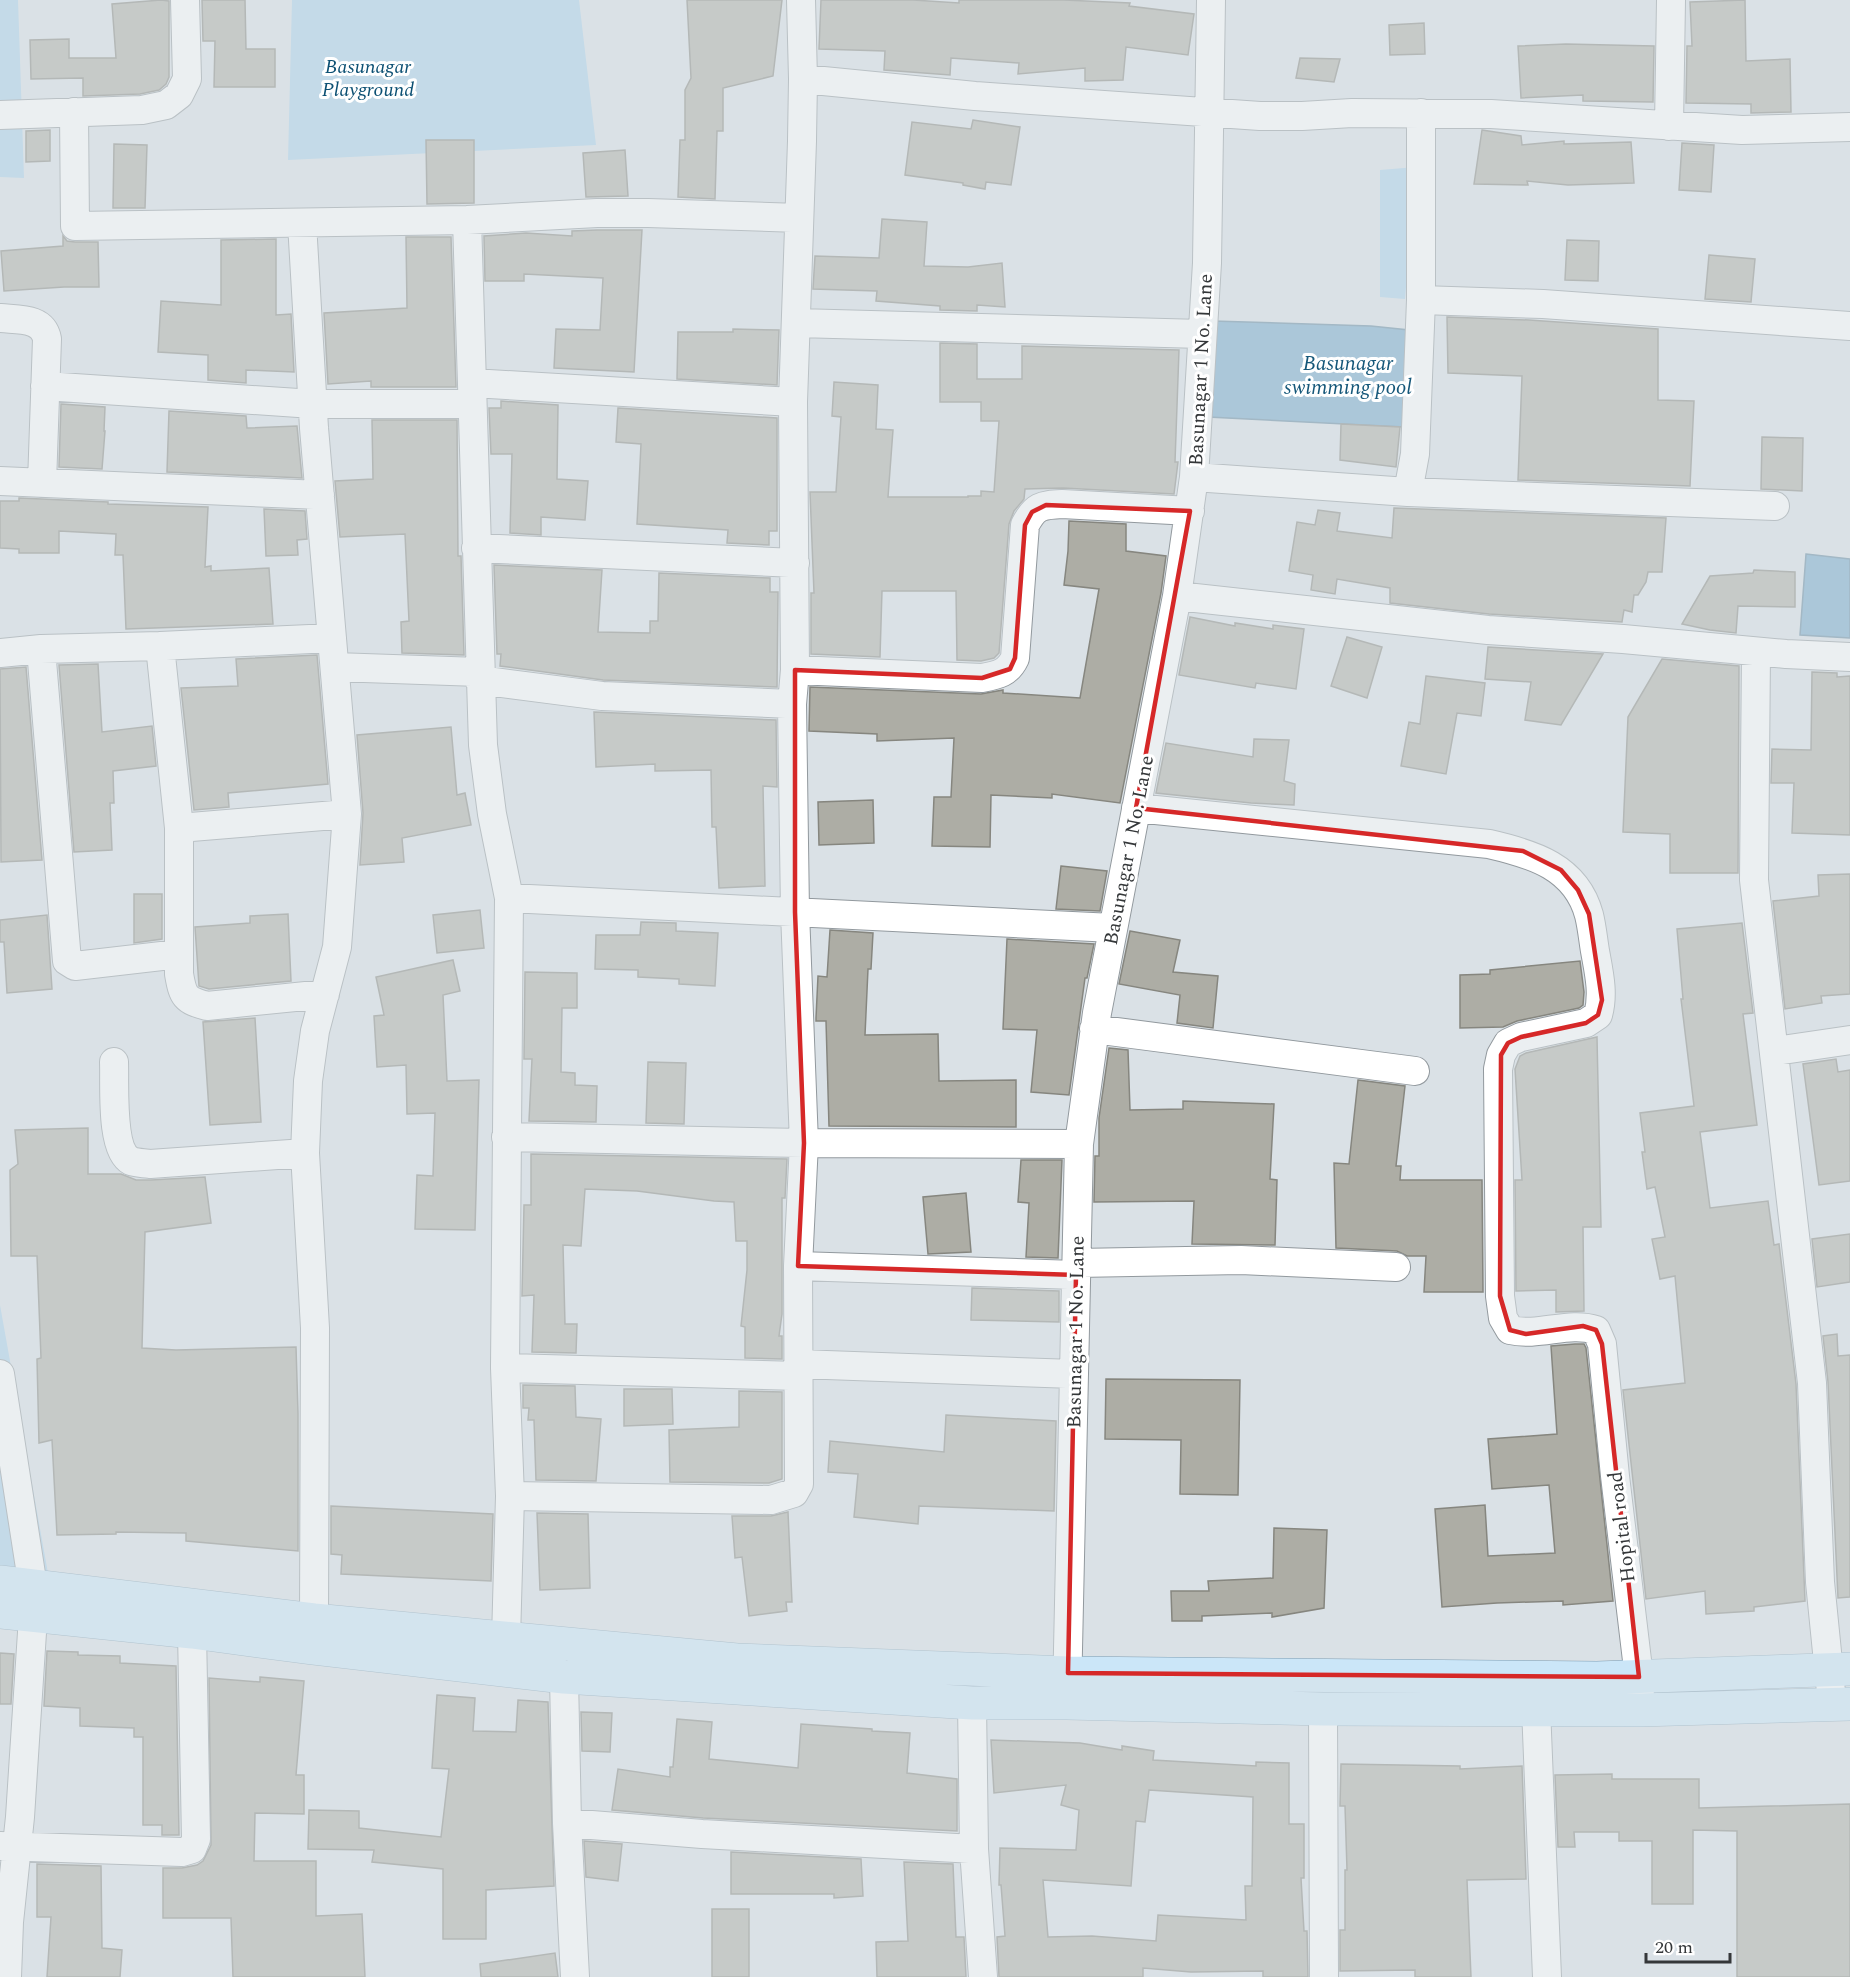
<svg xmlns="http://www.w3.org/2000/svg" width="1850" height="1977" font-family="Spectral,serif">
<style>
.green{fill:#a8d0eb}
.water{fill:#71a6c9;stroke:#5f859e;stroke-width:1.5}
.building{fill:#adada5;stroke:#86867f;stroke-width:1.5;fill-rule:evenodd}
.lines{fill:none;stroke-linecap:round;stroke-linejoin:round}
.street-casing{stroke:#92999e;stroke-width:30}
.primary-casing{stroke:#7f9eb3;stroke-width:34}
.street{stroke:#fff;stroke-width:28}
.primary{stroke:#cbe6f8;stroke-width:33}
.marked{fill:none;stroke:#d62828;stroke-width:4.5;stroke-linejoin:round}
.labels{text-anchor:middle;stroke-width:6;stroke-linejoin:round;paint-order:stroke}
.park-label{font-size:20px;font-style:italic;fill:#0c5073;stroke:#fff}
.street-label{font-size:20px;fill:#343739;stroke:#fff}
.water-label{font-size:21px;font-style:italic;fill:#155779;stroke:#fff}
</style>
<rect width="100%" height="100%" fill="#dae1e6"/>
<!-- green -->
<path class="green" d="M0 0H18L24 178 0 177Z
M292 0H579L596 145 288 160Z
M1416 167 1405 299 1380 297V170Z
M0 1305 51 1590 0 1580Z"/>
<!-- water -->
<path class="water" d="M1213 321 1371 326 1409 330 1404 427 1208 417Z
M1806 554 1850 559V638L1800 635Z"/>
<!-- building -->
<path class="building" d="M161 0 169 1V77L166 84 159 90 140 94 83 96V78L31 79 30 40 69 39V58H116L112 4Z
M202 0H245L246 49H275V87H214L215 41H203Z
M687 0H782L773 76 723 88V131H717L715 199 678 197 680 140H685V90L691 78Z
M821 0H913L959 3V0H1064L1130 3 1129 6 1194 14 1188 55 1126 47 1123 80 1085 81V68L1018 74 1019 63 951 58 950 75 884 70 885 51 819 49Z
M1745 0 1746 61 1790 59 1791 112 1751 113V104L1686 103 1687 46H1692L1690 2Z
M1424 23 1425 54 1390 55 1389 25Z
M1566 44 1654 46 1653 102 1583 101V95L1521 98 1518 46Z
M1300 58 1340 59 1334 82 1296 78Z
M973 120 1020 127 1011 185 986 182 985 189 963 185V183L905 175 912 122 971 129Z
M50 130V161L26 162V131Z
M1482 130 1521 136 1522 145 1564 141V144L1631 142 1634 183 1568 185 1527 181 1528 185 1474 184Z
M426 140H474V203L427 204Z
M1682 143 1714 145 1711 192 1679 190Z
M114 144 147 145 145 208H113Z
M625 150 628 196 586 197 583 153Z
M882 219 927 222 924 266 968 267 1002 263 1005 307 977 305V311L940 310V306L876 301 877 291 813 289 815 256 879 258Z
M597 230H642L634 372 554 368 556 329 600 330 603 278 524 274V281H485L484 236 526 233 572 236V231Z
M63 236 67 241 75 242H98L99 287H64L4 291 1 251 63 246Z
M406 237H451L456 387H371V381L328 384 324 313 407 308Z
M276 239V315L291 314 294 372 246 370V383L208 380V355L158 352 161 301 221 305V240Z
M1567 240 1599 241 1598 281 1565 280Z
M1709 255 1755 259 1751 302 1705 299Z
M1447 317 1529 320 1658 329V400L1694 401 1690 486 1518 480 1522 376 1448 373Z
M733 329 779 330 777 385 677 379 678 332H733Z
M940 343 977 344V379H1022V346L1179 350 1175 462H1178L1174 494 1063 488 1025 489 1024 499 1014 511 1009 524 999 653 994 658 981 661 957 660 956 591H882L880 657 811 654V593H814L810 492H836L841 417 832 416 834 382 878 385 876 429 893 430 888 497H968V496H981V491L994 492 999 421H981V402H940Z
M501 401 558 405 557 479 588 481 585 520 541 517V535L510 533 512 454H491L489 408H501Z
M61 404 105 407 104 431H105L102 469 59 467Z
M618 408 777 418V531H769V545L727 543 728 530 637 524 641 444 616 442Z
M169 411 246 416 247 428 297 426 302 478 167 472Z
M372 420H457L458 556H461L464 655 402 653 401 622 409 621 405 534 340 537 335 481 373 479Z
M1341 424 1400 427 1396 467 1340 460Z
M1762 437 1803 438 1802 491 1761 489Z
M19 498 108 502V504L208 507 205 567 211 566V571L269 568 273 624 126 629 123 555H115L116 534 59 531V553H19V549L0 548V501H19Z
M1394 508 1666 518 1662 572H1648L1646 582 1638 595H1634L1632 612 1624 610 1622 622 1489 614 1390 603V588L1337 579 1335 594 1311 590 1313 575 1289 571 1297 522 1315 525 1318 510 1340 513 1337 531 1392 538Z
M264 509 305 511 307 539 297 540 298 555 266 556Z
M1069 521 1126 524V551L1166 556 1161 593 1120 803 1052 794V798L991 795 990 847 932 846 934 797H951L954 738 877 741V734L809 731 810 687 981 694 1003 690V693L1080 698 1099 589 1064 585 1068 551Z
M494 565 602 570 598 632 650 633V621H658L659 573 770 578V592H778L777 687 603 680 500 666 501 654H497Z
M1754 570 1795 572V607L1738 606 1736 633 1710 630 1682 624 1710 576 1753 573Z
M1190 617 1235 626V623L1273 629V625L1304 629 1296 689 1256 683 1255 688 1179 675Z
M1347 637 1382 647 1367 698 1331 686Z
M1488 647 1603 654 1561 725 1525 720 1531 682 1485 679Z
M317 655 328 784 228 793 229 807 194 810 181 688 238 686 236 659Z
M1662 659 1739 666 1738 873H1670V834L1623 832 1628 717Z
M98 664 102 732 152 726 156 766 113 771 114 803H110L112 850 74 852 59 665Z
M26 667 42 860 1 862 0 669Z
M1812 672 1837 673V677L1850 676V835L1792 833 1794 783H1771L1772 749 1811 750Z
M1426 676 1485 683 1481 716 1457 713 1446 774 1401 766 1409 722 1420 724Z
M594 712 776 720 777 787 763 786 765 886 719 888 716 827H712L711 770 655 771V764L596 767Z
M451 727 457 795 465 793 471 825 402 838 404 862 360 865 363 813 357 735Z
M1254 739 1289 740 1284 781 1295 784 1294 805 1251 803 1156 793 1166 743 1253 757Z
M873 800 874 843 819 845 818 802Z
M1061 866 1107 871 1100 911 1056 909Z
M1850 874V994L1821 996 1822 1003 1785 1009 1773 901 1819 896 1818 875Z
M134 894H162V939L134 943Z
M480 910 484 948 437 953 433 915Z
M288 914 291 981 209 989 199 986 195 927 250 923V916Z
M47 915 52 989 7 993 4 942H0V920Z
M641 922 676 923V931L718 933 715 986 679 984V979L638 977V970L595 969 596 935H640Z
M1742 923 1753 1013 1743 1014 1757 1125 1700 1132 1710 1208 1768 1201 1774 1245 1779 1244 1796 1384 1805 1601 1754 1607V1611L1706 1614 1705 1591 1646 1599 1623 1390 1685 1383 1675 1276 1660 1279 1652 1239 1665 1237 1655 1187 1647 1189 1642 1152H1645L1640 1113 1694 1106 1681 999H1683L1677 929Z
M830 930 873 933 871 969H868L865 1035 938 1034 939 1081 1016 1080V1127L829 1126 826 1021H816V1018L818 976 827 977Z
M1130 931 1180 940 1173 972 1218 976 1213 1028 1177 1023 1180 995 1119 984Z
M1007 939 1094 944 1087 978H1085L1069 1095 1031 1092 1037 1030 1003 1029Z
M453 960 460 991 443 995 447 1081 479 1080 475 1230 415 1229 417 1175 433 1176 435 1113 407 1114 406 1065 377 1067 374 1016 384 1015 376 977Z
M1580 961 1584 992 1583 1005 1579 1008 1517 1021 1503 1027 1460 1028V975L1490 974V970Z
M525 972 577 973V1008H562L561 1072 575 1073V1085L597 1086 596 1122 529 1121 532 1059H524Z
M255 1018 261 1122 210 1125 203 1022Z
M1597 1037 1601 1227H1583L1584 1311 1556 1312V1290L1516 1291 1515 1180H1522L1515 1069 1520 1056 1526 1053Z
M1109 1048 1128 1050 1130 1110 1183 1109V1101L1274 1104 1270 1179 1277 1180 1275 1245 1192 1244 1194 1201 1094 1202 1095 1156H1099V1118Z
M1836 1059 1838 1072 1850 1070V1181L1819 1185 1803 1064Z
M648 1062 686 1063 684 1124 646 1123Z
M1358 1080 1405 1086 1396 1166H1401L1400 1180H1482L1483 1292H1424L1426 1256H1407L1397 1251 1336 1248 1334 1163 1349 1164Z
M88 1128V1174H121L136 1180H151L205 1177 211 1223 145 1232 142 1348 176 1350 296 1347 298 1413V1551L186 1541V1533L116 1532V1534L57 1535 52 1440 39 1443 37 1359 41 1358 37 1256H11L10 1170 18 1164 15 1130Z
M531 1154 787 1159 785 1198H782V1314L779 1336H782V1359L745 1358V1327L741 1326 747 1270V1241H736L734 1202 714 1201 637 1191 585 1189 581 1246 563 1245 565 1324H577L576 1353 532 1352 534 1295 522 1296 524 1205H531Z
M1021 1160H1062L1058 1258 1026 1257 1029 1203 1018 1202Z
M966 1193 971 1252 928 1254 923 1197Z
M1850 1234V1282L1817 1287 1812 1239Z
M972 1288 1059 1291V1322L971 1320Z
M1837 1334 1838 1356 1850 1355V1597L1838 1598 1828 1382 1823 1336Z
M1575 1344H1584L1586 1348 1613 1601 1563 1605V1601L1497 1603 1442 1607 1435 1509 1485 1505 1488 1556 1555 1553 1549 1485 1492 1489 1488 1439 1557 1434 1551 1346Z
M1106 1379 1240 1380 1238 1495 1180 1494 1181 1440 1105 1439Z
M523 1385 575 1386 576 1417 601 1419 596 1481 536 1480 534 1420H528L529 1408H523Z
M624 1389H672L673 1424 624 1426Z
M739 1391 782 1392V1479L769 1483 670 1482 669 1430 739 1427Z
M946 1415 1056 1421 1054 1511 919 1506 918 1524 854 1517 858 1474 828 1472 830 1441 944 1452Z
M331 1506 493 1514 491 1581 341 1574 342 1555 331 1554Z
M788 1512 792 1602H786L787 1611 749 1616 742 1557 735 1558 732 1516H771Z
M537 1513 588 1514 590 1588 540 1590Z
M1274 1528 1327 1530 1324 1608 1272 1617V1613L1202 1616V1621H1172L1171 1591H1209L1208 1581 1273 1578Z
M47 1651 78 1652V1655L120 1656V1663L176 1666 179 1835H162V1825H143V1737H134V1728L80 1726V1708L44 1706Z
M0 1653 14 1654 11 1704H0Z
M260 1677 304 1681 296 1775H304V1814L255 1813 254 1861H316V1916L362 1914 365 1977H233L231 1918H163V1868H182L197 1865 203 1861 211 1845 209 1678 260 1682Z
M437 1695 475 1698 473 1731 516 1732 518 1700 548 1702 554 1886 486 1890V1939H443V1869L372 1862 374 1850 308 1849 309 1810 359 1811V1828L441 1837 449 1769 432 1768Z
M581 1712 612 1713 610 1752 582 1751Z
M677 1719 712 1722 709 1759 798 1768 801 1724 872 1729V1731L910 1733 907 1773 957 1779V1831L703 1818 612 1810 618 1769 670 1777V1767H673Z
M991 1740 1080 1743 1122 1750V1746L1154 1751 1153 1760 1256 1766V1762L1289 1763V1824H1304V1878H1301L1304 1931H1307L1308 1977H1263V1971L1191 1972 1143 1968V1977H999L997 1937 1005 1936 1001 1885H999L1000 1848 1076 1850 1079 1810 1061 1805 1066 1785 994 1793ZM1149 1790 1253 1797 1252 1886H1245L1246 1920 1158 1915 1156 1941 1092 1936 1048 1937 1043 1880 1131 1886 1136 1821 1145 1822Z
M1341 1764 1460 1766V1769L1522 1766 1526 1879 1467 1880 1471 1977H1415V1970L1340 1971V1930H1345V1870H1347L1345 1806H1340Z
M1612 1774V1779H1699V1808L1850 1804V1977H1737V1831L1693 1830V1904H1652V1841H1619V1832H1574L1575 1847H1558L1555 1775Z
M584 1841 622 1844 618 1881 586 1877Z
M731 1852 861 1859 863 1896 834 1898V1894H731Z
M904 1862 953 1864 956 1937H964L966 1977H877L876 1942 908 1941Z
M37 1864 101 1866 102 1948 122 1950 120 1977H47L51 1917H37Z
M712 1909H749V1977H712Z
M555 1953 558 1977H481L480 1964Z"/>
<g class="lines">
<!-- street casing -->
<g class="street-casing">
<path id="street" d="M803 79 975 96 1260 116H1302L1352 113 1491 114 1742 130 1850 127
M74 112 75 226 467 220 597 213H648L799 218
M0 115 142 110 166 105 179 95 187 79 185 0
M1669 126 1671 0
M467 220 483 745 492 814 509 898 505 1368 510 1496 506 1639
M302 223 314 428 347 814 337 947 315 1031 308 1081 305 1153 315 1328 314 1620
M1421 300 1543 304 1850 326
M0 318C18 320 43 317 47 339L42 483
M797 323 1202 334
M472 383 793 402
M45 386 313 404H472
M1194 477 1408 492 1775 506
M0 481 320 495
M1408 492 1415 454 1421 300V113
M476 548 795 563
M1177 596 1488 630 1623 639 1786 654 1850 657
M160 646 332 638
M41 649 67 961 75 966 179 954
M1756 652 1754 880 1812 1383 1820 1582 1831 1692
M0 653 41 649 160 646 179 828 347 814
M335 667 479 672
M795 670 982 678C998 675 1008 673 1015 658L1025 525C1035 506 1041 505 1062 504L1190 511
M479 680 602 696 792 704
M1136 808 1489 844C1533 854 1576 867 1589 915 1592 927 1593 939 1595 951 1599 973 1604 994 1598 1015L1586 1023 1521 1037 1508 1043 1501 1055 1498 1069 1500 1296 1503 1318 1510 1330C1540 1337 1568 1321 1596 1330L1602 1344 1615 1476 1639 1677 1640 1699
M179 828V974C183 997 185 1000 207 1006L325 994
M509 898 1113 928
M1094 1029 1415 1071
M1775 1051 1850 1040
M114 1062C115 1084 110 1150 131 1161 136 1163 144 1163 150 1164L305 1153
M506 1137 804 1143 1079 1144
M1077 1263 1241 1260 1396 1267
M798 1266 1076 1275
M799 1364 1074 1374
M505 1368 799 1376
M0 1374 33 1587V1617L20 1817 9 1922 7 1977
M510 1496 771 1500 794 1493 799 1484 798 1266 804 1143 795 912 792 704 795 670 793 402 802 141 803 79 801 0
M564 1677 567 1823 575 1977
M1067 1695 1079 1144 1097 1013 1177 596 1194 477 1207 263 1211 0
M972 1703 974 1849 983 1977
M1536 1708 1547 1977
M1323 1709 1324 1977
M567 1823 702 1834 974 1849
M0 1846 182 1852 192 1849 196 1839 192 1632"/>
</g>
<!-- primary casing -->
<g class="primary-casing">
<path id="primary" d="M0 1582 314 1620 737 1660 1068 1673 1597 1678 1850 1669
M0 1612 192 1632 312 1648 564 1677 972 1703H1067L1323 1709 1640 1710 1850 1704"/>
</g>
<!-- street -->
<use href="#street" class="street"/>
<!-- primary -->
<use href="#primary" class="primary"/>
</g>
<!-- marked area -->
<path d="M0 0H1850V1977H0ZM1046 505 1190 511 1136 808 1523 851 1561 870 1578 890 1589 914 1602 1000 1598 1015 1586 1023 1521 1037 1508 1043 1501 1055 1500 1296 1510 1330 1526 1334 1583 1326 1596 1330 1602 1344 1639 1677 1068 1673 1076 1275 798 1266 804 1143 795 912V670L982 678 1010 669 1015 658 1025 525 1032 512Z" fill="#dae1e6" fill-opacity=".55" fill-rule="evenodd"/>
<path class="marked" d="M1046 505 1190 511 1136 808 1523 851 1561 870 1578 890 1589 914 1602 1000 1598 1015 1586 1023 1521 1037 1508 1043 1501 1055 1500 1296 1510 1330 1526 1334 1583 1326 1596 1330 1602 1344 1639 1677 1068 1673 1076 1275 798 1266 804 1143 795 912V670L982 678 1010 669 1015 658 1025 525 1032 512Z"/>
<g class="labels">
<!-- park labels -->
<g class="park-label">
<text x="368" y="73">Basunagar<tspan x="368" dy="23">Playground</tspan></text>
</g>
<!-- street labels -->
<g class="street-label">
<text transform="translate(1200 370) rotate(-87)" y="7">Basunagar 1 No. Lane</text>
<text transform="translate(1128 850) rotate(-79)" y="7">Basunagar 1 No. Lane</text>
<text transform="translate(1075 1332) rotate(-89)" y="7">Basunagar 1 No. Lane</text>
<text transform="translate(1621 1527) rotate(-97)" y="7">Hopital road</text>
</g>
<!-- water labels -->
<g class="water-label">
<text x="1348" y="370">Basunagar<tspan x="1348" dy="24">swimming pool</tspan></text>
</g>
</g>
<!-- scale -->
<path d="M1646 1953v9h84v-9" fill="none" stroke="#343739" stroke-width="3"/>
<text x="1655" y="1953" font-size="18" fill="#343739" stroke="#ffffff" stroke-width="4.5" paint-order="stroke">20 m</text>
</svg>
